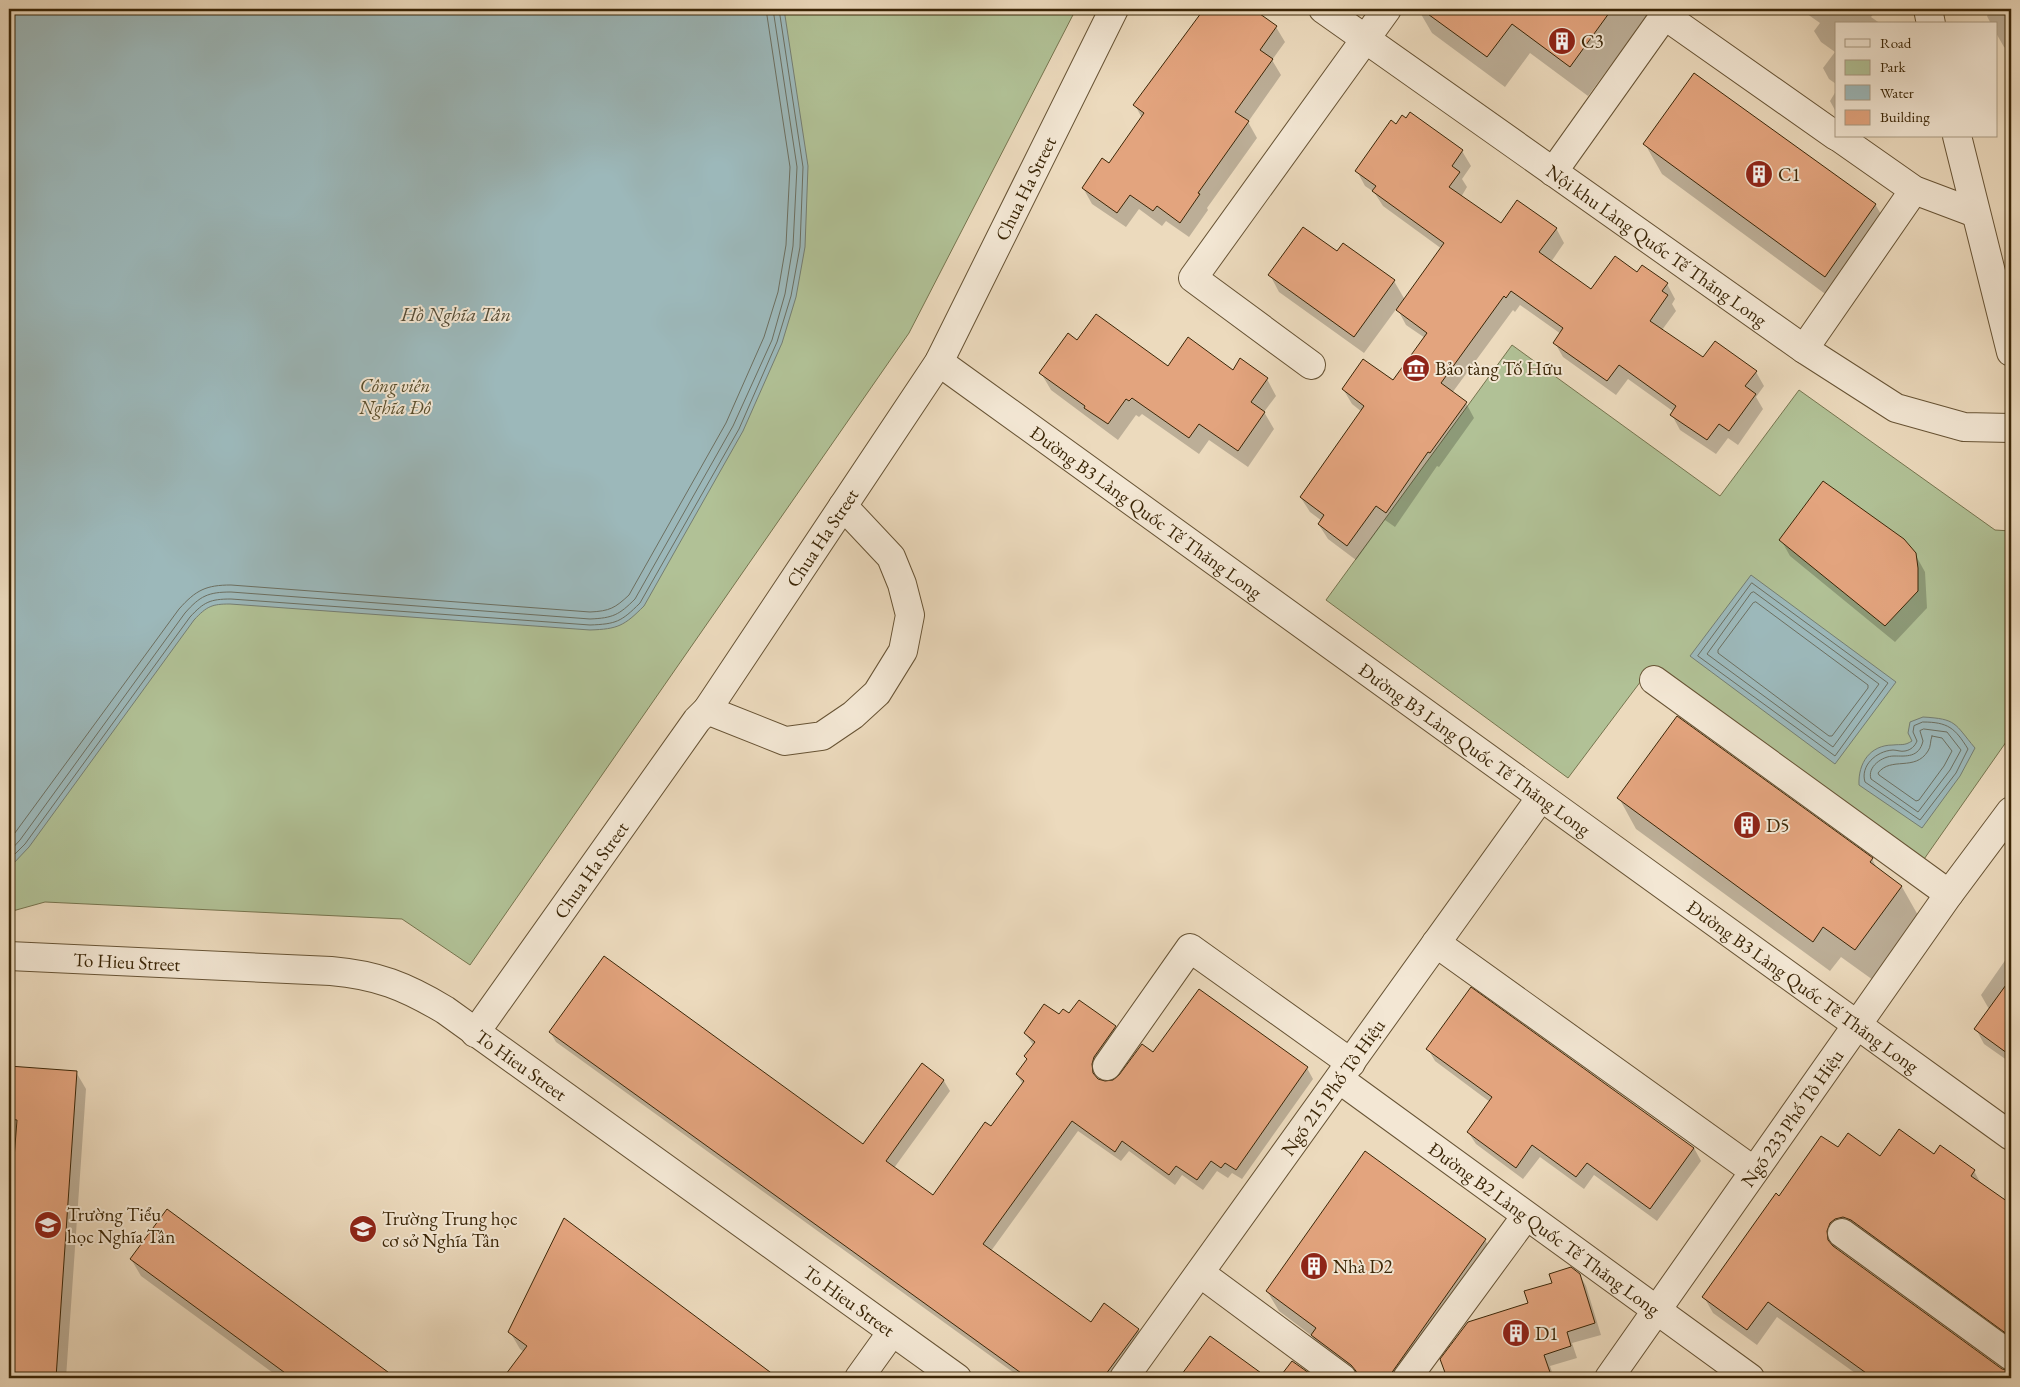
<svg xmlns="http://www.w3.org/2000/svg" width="2020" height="1387" font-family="'EB Garamond',serif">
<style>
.park{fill:#b1c196;stroke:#76744e}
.water{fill:#9cb8ba;stroke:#757e72}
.shadow{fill:#0003}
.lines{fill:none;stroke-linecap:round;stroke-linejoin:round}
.shore{stroke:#6c6f60;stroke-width:1}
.building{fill:#e3a47e;stroke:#3b2607}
.minor-casing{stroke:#675334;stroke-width:30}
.minor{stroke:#f3e7d4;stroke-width:28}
.labels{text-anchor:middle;stroke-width:4;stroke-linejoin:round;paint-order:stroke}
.poi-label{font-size:19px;fill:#3b2607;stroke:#f3e7d4;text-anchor:start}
.street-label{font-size:19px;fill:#3b2607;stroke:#f3e7d4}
.park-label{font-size:19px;font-style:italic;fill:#584d2b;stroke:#f3e7d4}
.water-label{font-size:20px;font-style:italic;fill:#534a34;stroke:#f3e7d4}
</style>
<rect width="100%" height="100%" fill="#ecdabd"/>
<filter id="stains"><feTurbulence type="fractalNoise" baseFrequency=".004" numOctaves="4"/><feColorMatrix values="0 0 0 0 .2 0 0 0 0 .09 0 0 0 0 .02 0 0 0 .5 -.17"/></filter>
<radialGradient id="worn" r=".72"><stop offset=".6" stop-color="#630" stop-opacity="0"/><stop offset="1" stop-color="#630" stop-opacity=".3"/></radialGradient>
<!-- park -->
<path class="park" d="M9 9H1076L909 333 470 965 402 919 45 902 9 912Z
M1512 345 1720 496 1799 390 1995 530 2011 531V735L1922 862 1650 669 1568 778 1326 600Z"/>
<!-- water -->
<path class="water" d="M9 9H784L808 166 805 247 796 297 782 343 743 431 644 606C624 626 618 629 590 630L230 604C212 604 207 606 194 620L29 847 12 865H9Z
M1751 575 1896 682 1835 764 1690 656Z
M1923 717C1957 719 1954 723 1975 748L1960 776 1922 828 1859 785C1858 763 1870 745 1893 745 1902 744 1904 746 1912 741L1908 733 1910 722Z"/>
<!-- shadow -->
<path class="shadow" d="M1205 9H1251L1276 27 1285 42 1272 60 1281 75 1248 122 1257 138 1207 208 1208 210 1189 237 1166 221 1162 226 1139 209 1126 227 1092 204 1083 188 1109 165 1142 118 1135 105Z
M1418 9H1652L1588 96 1530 53 1505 87 1432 33Z
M1800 9H1877L1871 17 1881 24H1836V84L1829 79 1823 68 1835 52 1821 42 1814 31 1820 23Z
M1991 9H2011V51L2004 47 1996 33V24H1991L1987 16Z
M1836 91V112L1830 101Z
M1410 114 1462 151 1471 166 1462 179 1467 187 1461 197 1501 225 1556 228 1564 243 1551 262 1591 291 1638 274 1667 284 1675 299 1672 304 1676 311 1662 330 1704 359 1756 372 1764 386 1756 397 1763 409 1738 445 1728 438 1716 454 1680 430 1672 415 1674 412 1628 379 1616 395 1563 357 1555 343 1561 334 1520 305 1515 312 1513 310 1452 393 1466 403 1474 418 1439 467 1437 466 1395 527 1385 520 1356 560 1328 539 1319 525 1322 521 1310 512 1301 498 1362 412 1352 404 1343 389 1393 382 1425 338 1406 325 1397 308 1364 353 1279 292 1270 275 1337 253 1344 244 1394 281 1405 300 1442 249 1383 206 1374 192 1365 186 1357 171 1396 126 1406 119Z
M1645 144 1875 204 1893 235 1843 307 1662 174Z
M1077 342 1168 367 1233 371 1267 379 1276 396 1264 412 1274 429 1248 467 1209 440 1199 454 1142 414 1139 417 1136 415 1118 440 1051 390 1041 373Z
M1781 540 1915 554 1925 572 1927 608 1895 642 1790 556Z
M1678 718 1872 859 1878 870 1902 887 1919 917 1873 980 1841 957 1830 971 1636 829 1619 798Z
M2011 925V943L2006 933Z
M2011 952V1063L1984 1044 1976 1029 1989 1009 1981 995Z
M1069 1014 1115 1027 1121 1037 1100 1068 1097 1075 1098 1080 1105 1083 1114 1082 1154 1054 1307 1068 1313 1079 1242 1179 1232 1173 1228 1178 1217 1171 1203 1190 1182 1175 1175 1185 1129 1151 1121 1161 1078 1131 991 1251 1094 1326 1138 1330 1144 1340 1117 1378H1021L556 1042 550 1032 863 1146 922 1065 944 1081 950 1091 894 1168 933 1196 991 1128 1023 1084 1017 1075 1028 1060 1034 1046 1025 1033 1059 1016Z
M1428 1049 1694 1148 1701 1161 1657 1221 1594 1175 1584 1189 1540 1157 1523 1179 1476 1144 1468 1132 1490 1102 1435 1061Z
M9 1068 76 1072 86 1089 66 1378H9V1239L17 1136 9 1135Z
M1838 1149 1880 1158 1934 1156 1974 1171 1993 1206 2011 1218V1346L1838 1241 1835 1248 2001 1370 2011 1373V1378H1862L1777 1317 1757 1345 1713 1313 1704 1297 1780 1198Z
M167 1211 394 1378H280L141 1276 131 1259Z
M1485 1240 1497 1261 1414 1378H1354L1324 1356 1312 1336 1279 1311 1267 1291Z
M1579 1274 1586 1286 1601 1335 1572 1343 1577 1358 1550 1366 1554 1378H1448L1442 1359Z
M510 1332 766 1371 770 1378H504L524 1352 520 1349Z
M1210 1338 1266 1378H1181Z"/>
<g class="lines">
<!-- shore -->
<path class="shore" d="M1752 583 1888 683 1835 756 1698 656Z
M1754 592 1879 684 1833 747 1707 654 1751 593Z
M1756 602 1868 685V688L1832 736H1829L1718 653V650L1753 603Z
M1923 722C1948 722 1955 728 1968 749L1956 773 1920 820 1865 782C1860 766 1876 751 1893 750 1897 750 1901 752 1905 751 1911 750 1915 746 1917 741L1913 732 1914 726Z
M1924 729 1947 732 1961 750 1950 770 1918 812 1871 779C1867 767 1882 756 1894 756 1906 756 1919 758 1923 741L1920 731Z
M1932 736 1942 738 1952 751 1944 766 1919 800 1916 801 1879 775 1878 773C1891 756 1915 772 1928 751 1931 747 1930 741 1932 736Z
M9 841 179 609C196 590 206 585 231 585L590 612C610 611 615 608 629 595L726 423 764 337 778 292 786 245 790 167 766 9
M9 852 20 840 185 613C200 596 208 592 231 592L590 619C613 618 619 615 635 599L733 426 772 340 785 294 793 246 797 167 773 9
M9 860 25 844 190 617C204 602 210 599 231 599L590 625C616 624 621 622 640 603L739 429 777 342 791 296 800 247 803 167 779 9"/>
</g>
<!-- building -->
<path class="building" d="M1204 9H1253L1277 26 1260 50 1273 59 1235 112 1249 121 1198 193 1200 194 1180 223 1157 206 1153 211 1130 195 1117 213 1082 188 1102 158 1109 163 1144 113 1133 105Z
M1421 9H1612L1570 67 1512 24 1487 57Z
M1694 73 1876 204 1825 277 1643 144Z
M1410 112 1463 150 1452 166 1460 172 1449 187 1501 223 1517 200 1557 228 1539 252 1591 289 1615 256 1637 272 1642 265 1668 283 1662 291 1668 295 1650 321 1703 357 1715 341 1757 371 1745 386 1756 394 1729 431 1719 424 1707 440 1670 415 1676 406 1619 365 1607 381 1553 343 1563 328 1511 291 1506 298 1504 296 1441 383 1467 402 1430 453 1428 452 1386 513 1376 506 1347 546 1318 524 1324 515 1300 497 1364 406 1342 389 1363 359 1393 380 1427 333 1396 310 1444 243 1372 191 1376 186 1355 171 1391 120 1396 124 1402 115 1406 118Z
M1303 227 1337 251 1343 243 1395 280 1354 337 1268 275Z
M1096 314 1168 366 1188 337 1233 370 1240 358 1268 378 1251 402 1265 412 1238 451 1199 424 1189 438 1132 398 1129 401 1126 399 1108 424 1084 408 1085 406 1039 373 1068 333 1077 340Z
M1823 481 1904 539 1916 553 1918 568V591L1885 626 1779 540Z
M1677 716 1873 858 1870 862 1902 886 1855 950 1823 927 1813 942 1617 798Z
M604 956 863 1144 922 1063 944 1080 886 1161 933 1195 985 1122 991 1126 1024 1081 1016 1074 1027 1059 1024 1056 1035 1042 1024 1033 1044 1004 1059 1014 1063 1009 1069 1013 1079 1000 1116 1026 1094 1057 1092 1064 1093 1073 1098 1079 1105 1081 1113 1080 1119 1075 1142 1044 1153 1052 1199 989 1308 1067 1236 1170 1225 1163 1221 1168 1211 1161 1197 1180 1176 1166 1169 1175 1122 1141 1115 1152 1072 1121 983 1244 1091 1322 1104 1303 1139 1329 1103 1378H1028L549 1032Z
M2011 978V1056L1974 1029Z
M1471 987 1694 1148 1650 1209 1587 1163 1576 1177 1532 1145 1516 1168 1467 1132 1492 1097 1426 1049Z
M9 1066 77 1071 56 1378H9V1223L17 1120 9 1119Z
M1899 1129 1934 1154 1940 1145 1975 1170 1971 1176 2011 1204V1337L1851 1220 1843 1217 1835 1219 1830 1223 1827 1231 1828 1240 1833 1246 2002 1369 2011 1371V1378H1873L1768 1302 1747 1330 1702 1297 1776 1193 1779 1196 1821 1136 1838 1147 1848 1133 1880 1156Z
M1365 1151 1486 1239 1388 1378H1357L1356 1371 1351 1365 1311 1335 1316 1328 1266 1291Z
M167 1209 396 1378H292L130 1259Z
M564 1218 778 1378H503L527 1346 508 1332Z
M1571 1267 1580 1274 1595 1323 1567 1332 1571 1346 1544 1355 1552 1378H1447L1440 1359 1468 1322 1528 1303 1524 1291 1552 1283 1549 1274Z
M1210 1336 1268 1378H1179Z
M1292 1361 1316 1378H1279Z"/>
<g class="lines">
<!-- minor casing -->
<g class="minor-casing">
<g id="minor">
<path id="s1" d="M1323 9 1804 349 1896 408 1964 427 2011 428"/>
<path d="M1928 9 1931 24"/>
<path d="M1664 15 1836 136"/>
<path d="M1837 136 1914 190 1975 213"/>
<path d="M1957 136 2011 352"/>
<path d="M1553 172 1669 9"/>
<path d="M1804 349 1914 190"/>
<path id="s2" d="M939 362 2011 1136"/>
<path d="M1311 365 1193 278 1387 9"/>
<path d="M1654 680 1949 894"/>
<path d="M707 710 785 741 822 736 853 715 877 693 903 651 910 615 902 584 891 557 843 506"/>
<path d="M1436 943 1754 1171"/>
<path id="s3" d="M9 956 331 971C377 975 405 986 445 1010L957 1378"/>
<path id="s4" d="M475 1033 697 720 707 710 939 362 1114 9"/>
<path d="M1107 1066 1190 948 1351 1063"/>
<path id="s5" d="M1339 1079 1750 1378"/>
<path d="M1842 1233 2011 1356"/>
<path d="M1200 1273 1342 1378"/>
<path d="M859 1378 892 1332"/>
<path id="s6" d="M1124 1378 1541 797"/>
<path d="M1407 1378 1526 1216"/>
<path id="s7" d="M1609 1378 1949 894 2011 811"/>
</g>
</g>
<!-- minor -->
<use href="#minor" class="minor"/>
</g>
<!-- icons -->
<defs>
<g id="building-disc" transform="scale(1.4375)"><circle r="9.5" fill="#8f2418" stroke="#f3e7d4"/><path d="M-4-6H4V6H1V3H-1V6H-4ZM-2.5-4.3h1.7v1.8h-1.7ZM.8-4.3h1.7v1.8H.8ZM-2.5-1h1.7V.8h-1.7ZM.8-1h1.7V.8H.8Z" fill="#fff"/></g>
<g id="museum-disc" transform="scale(1.4375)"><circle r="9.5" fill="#8f2418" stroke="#f3e7d4"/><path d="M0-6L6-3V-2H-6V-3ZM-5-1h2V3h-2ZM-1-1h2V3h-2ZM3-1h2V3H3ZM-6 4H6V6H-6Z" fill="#fff"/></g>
<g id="school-disc" transform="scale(1.4375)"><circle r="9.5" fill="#8f2418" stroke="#f3e7d4"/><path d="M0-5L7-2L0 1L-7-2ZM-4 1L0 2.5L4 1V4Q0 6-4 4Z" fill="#fff"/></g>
</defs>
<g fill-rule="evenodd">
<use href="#building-disc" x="1562" y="41"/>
<use href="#building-disc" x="1759" y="174"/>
<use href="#museum-disc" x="1416" y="368"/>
<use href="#building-disc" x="1747" y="825"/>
<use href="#school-disc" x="48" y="1225"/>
<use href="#school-disc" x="363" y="1229"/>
<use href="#building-disc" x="1314" y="1266"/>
<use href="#building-disc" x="1516" y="1333"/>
</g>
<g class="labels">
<!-- poi labels -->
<g class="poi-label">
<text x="1581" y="48">C3</text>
<text x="1778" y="181">C1</text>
<text x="1435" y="375">Bảo tàng Tố Hữu</text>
<text x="1766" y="832">D5</text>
<text x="67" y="1221">Trường Tiểu<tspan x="67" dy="22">học Nghĩa Tân</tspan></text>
<text x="382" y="1225">Trường Trung học<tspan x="382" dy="22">cơ sở Nghĩa Tân</tspan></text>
<text x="1333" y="1273">Nhà D2</text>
<text x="1535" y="1340">D1</text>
</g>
<!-- street labels -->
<g class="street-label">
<text dy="7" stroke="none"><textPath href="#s4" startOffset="1010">Chua Ha Street</textPath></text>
<text dy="7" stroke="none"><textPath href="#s1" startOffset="409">Nội khu Làng Quốc Tế Thăng Long</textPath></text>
<text dy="7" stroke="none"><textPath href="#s2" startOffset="256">Đường B3 Làng Quốc Tế Thăng Long</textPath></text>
<text dy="7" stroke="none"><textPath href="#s4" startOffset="605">Chua Ha Street</textPath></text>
<text dy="7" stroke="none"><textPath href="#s2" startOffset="661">Đường B3 Làng Quốc Tế Thăng Long</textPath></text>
<text dy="7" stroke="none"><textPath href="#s4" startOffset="200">Chua Ha Street</textPath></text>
<text dy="7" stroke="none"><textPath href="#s3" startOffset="118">To Hieu Street</textPath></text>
<text dy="7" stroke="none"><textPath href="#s2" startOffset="1066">Đường B3 Làng Quốc Tế Thăng Long</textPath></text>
<text dy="7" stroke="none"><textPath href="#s3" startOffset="538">To Hieu Street</textPath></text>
<text dy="7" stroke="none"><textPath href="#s6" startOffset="358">Ngõ 215 Phố Tô Hiệu</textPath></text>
<text dy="7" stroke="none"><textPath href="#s7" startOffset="318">Ngõ 233 Phố Tô Hiệu</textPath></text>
<text dy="7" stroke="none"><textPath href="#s5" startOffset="254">Đường B2 Làng Quốc Tế Thăng Long</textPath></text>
<text dy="7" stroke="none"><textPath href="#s3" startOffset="942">To Hieu Street</textPath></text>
</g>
<!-- park labels -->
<g class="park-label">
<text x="395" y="392">Công viên<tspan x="395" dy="22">Nghĩa Đô</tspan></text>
</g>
<!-- water labels -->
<g class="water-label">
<text x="456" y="321">Hồ Nghĩa Tân</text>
</g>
</g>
<!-- margin -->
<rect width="2020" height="1387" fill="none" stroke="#ecdabd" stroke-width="30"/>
<rect x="10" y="10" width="2000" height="1367" fill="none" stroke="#3b2607" stroke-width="2.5"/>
<rect x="15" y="15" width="1990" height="1357" fill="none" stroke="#3b2607"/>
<!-- legend -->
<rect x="1835" y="22" width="162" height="115" fill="#f3e7d4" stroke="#a99a82"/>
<rect x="1845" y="39" width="25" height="8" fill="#f3e7d4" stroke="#a99a82"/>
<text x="1880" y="48" font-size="15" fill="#3b2607">Road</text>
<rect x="1845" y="60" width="25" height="15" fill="#b1c196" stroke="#a99a82"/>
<text x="1880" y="72" font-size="15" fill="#3b2607">Park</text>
<rect x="1845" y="85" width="25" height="15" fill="#9cb8ba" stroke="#a99a82"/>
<text x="1880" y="98" font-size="15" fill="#3b2607">Water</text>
<rect x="1845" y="110" width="25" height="15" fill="#e3a47e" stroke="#a99a82"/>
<text x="1880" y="122" font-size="15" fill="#3b2607">Building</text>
<rect width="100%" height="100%" filter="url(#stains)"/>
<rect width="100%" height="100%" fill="url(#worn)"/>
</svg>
